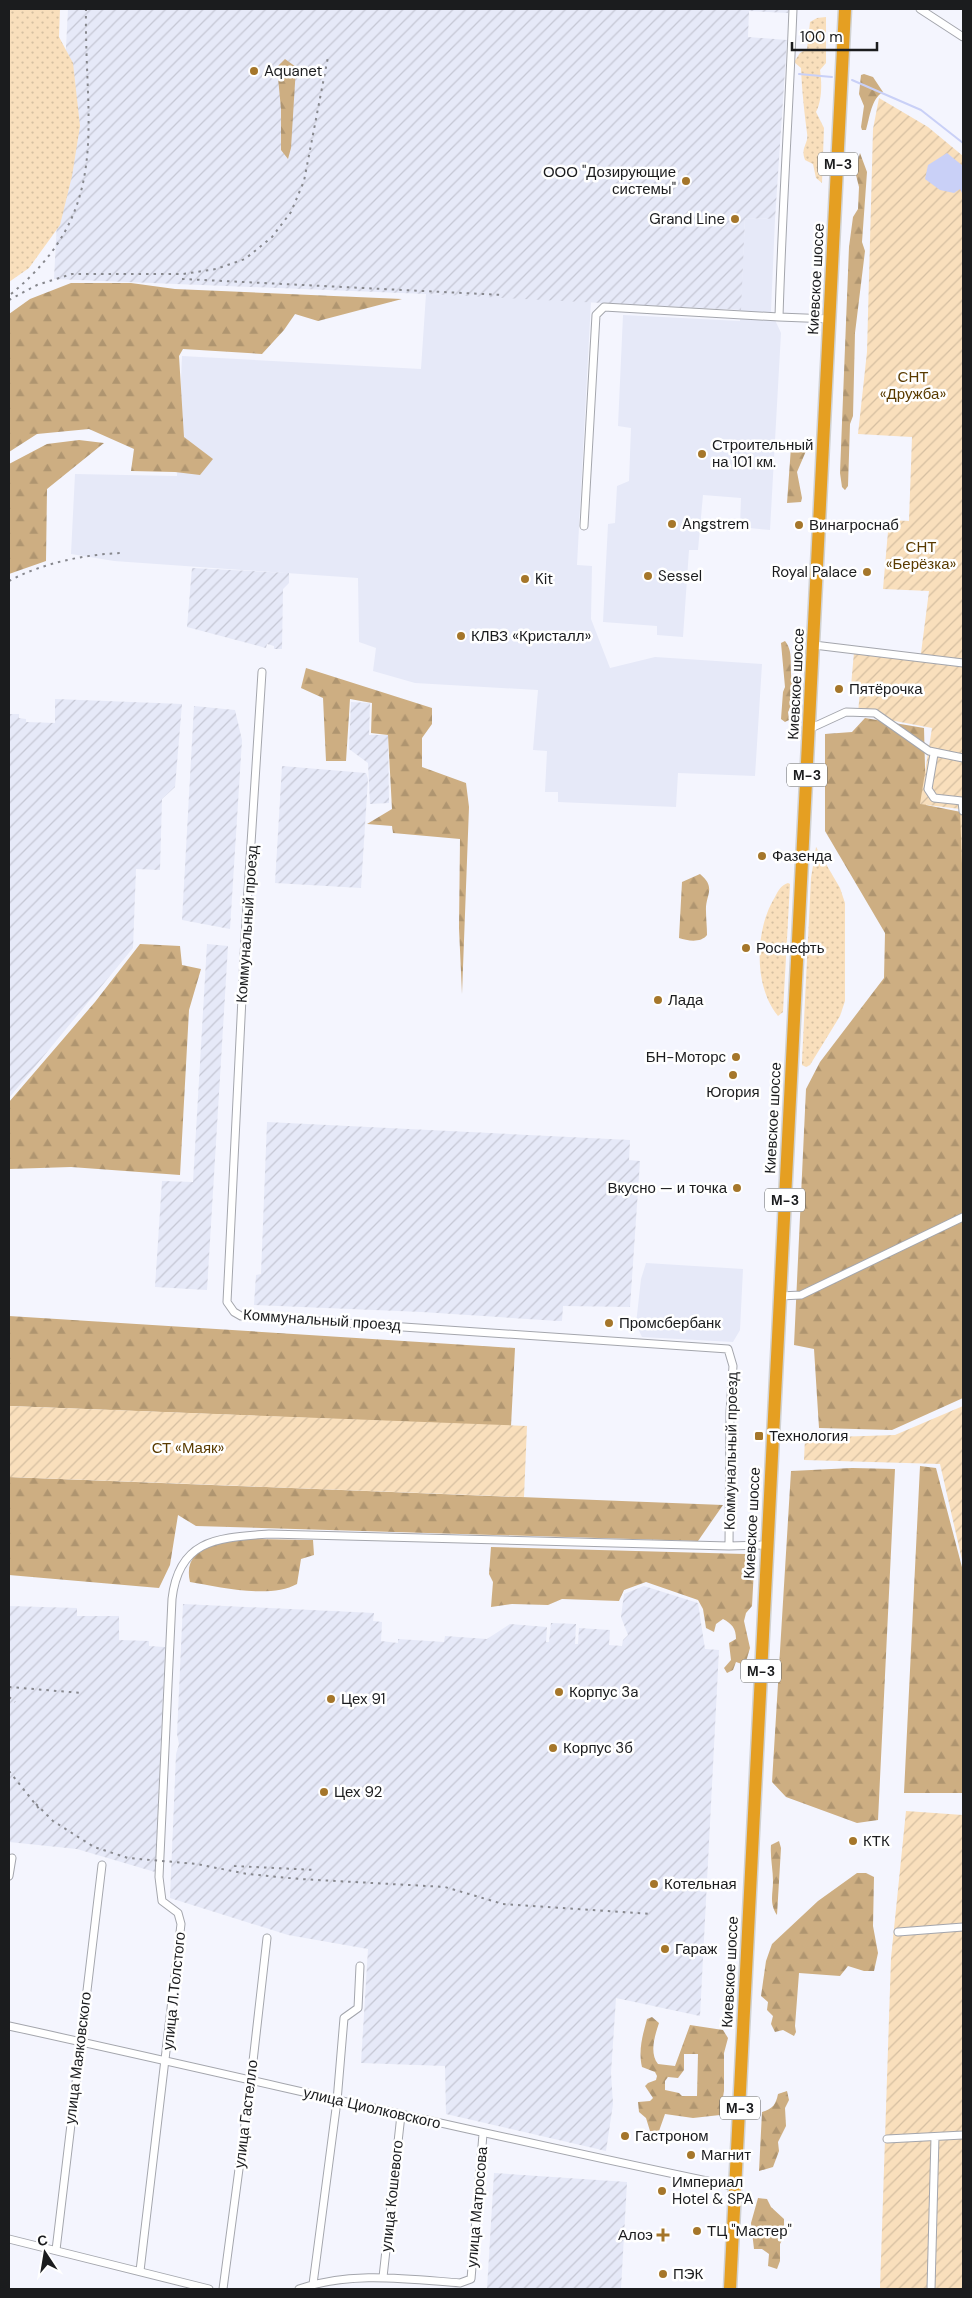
<svg xmlns="http://www.w3.org/2000/svg" width="972" height="2298" font-family="'DM Sans',sans-serif">
<style>
.built{fill:#e6e9f8}
.industrial{fill:url(#industrial-furrows)}
.grass{fill:url(#grass-dots)}
.forest{fill:url(#forest-firs);fill-rule:evenodd}
.garden{fill:url(#garden-furrows)}
.water{fill:#c9d0f7}
.lines{fill:none;stroke-linecap:round;stroke-linejoin:round}
.stream{stroke:#c9d0f7;stroke-width:2}
.street-casing{stroke:#a4a6ad;stroke-width:9}
.highway-casing{stroke:#d1d2d2;stroke-width:15}
.street{stroke:#fff;stroke-width:7}
.highway{stroke:#e59f22;stroke-width:12}
.rail{stroke:#86878d;stroke-width:2;stroke-dasharray:2.5 5;stroke-linecap:butt}
.poi-dot{fill:#a5762a;stroke:#fff;stroke-width:2}
.labels{text-anchor:middle;stroke-width:5;stroke-linejoin:round;paint-order:stroke}
.shield{fill:#fff;stroke:#5f6062;stroke-width:1}
.shield-label{font-size:14px;font-weight:bold;fill:#1b1c1e}
.poi-label{font-size:15px;fill:#1b1c1e;stroke:#fff;text-anchor:start}
.street-label{font-size:15px;fill:#1b1c1e;stroke:#fff}
.park-label{font-size:15px;fill:#5a3b01;stroke:#fff}
</style>
<defs>
<pattern id="industrial-furrows" width="10" height="10" patternUnits="userSpaceOnUse" patternTransform="scale(1.25)"><rect width="10" height="10" fill="#e6e9f8"/><path d="M-1 1l2-2M0 10L10 0M9 11l2-2" fill="none" stroke="#c5c7d4"/></pattern>
<pattern id="grass-dots" width="8" height="8" patternUnits="userSpaceOnUse" patternTransform="scale(1.25)"><rect width="8" height="8" fill="#f9dfbc"/><path d="M2 2h.1M6 6h.1" fill="none" stroke="#d5bfa1" stroke-width="1.8" stroke-linecap="round"/></pattern>
<pattern id="forest-firs" width="22" height="20" patternUnits="userSpaceOnUse" patternTransform="scale(1.25)"><rect width="22" height="20" fill="#cdae82"/><path d="M5 1l3.5 6h-7zM16 11l3.5 6h-7z" fill="#af9570"/></pattern>
<pattern id="garden-furrows" width="10" height="10" patternUnits="userSpaceOnUse" patternTransform="scale(1.25)"><rect width="10" height="10" fill="#f9dfbc"/><path d="M-1 1l2-2M0 10L10 0M9 11l2-2" fill="none" stroke="#d5bfa1"/></pattern>
</defs>
<rect width="100%" height="100%" fill="#f4f5fe"/>
<!-- built -->
<path class="built" d="M745 218 775 219 771 311 781 333 770 530 740 527 741 498 703 495 698 550H689L683 637 657 635V626L603 622 608 524 615 523 617 486 629 481 631 428 618 426 623 315 740 321Z
M426 294 591 301 577 565 592 566 591 619 610 668 655 657 762 664 755 776 678 773 676 807 558 802V792H545L547 751 533 750 538 690 415 683 373 671 376 648 359 642 358 578 114 561 71 554 75 474 177 476 182 356 421 369Z
M646 1263 743 1269 740 1330 733 1342 642 1337 636 1324 641 1279Z"/>
<!-- industrial -->
<path class="industrial" d="M68 9H789L788 13 749 11 748 37 787 40 775 219 745 218 741 310 426 294 54 279Z
M192 568 289 573V583L283 589 282 649H274V646L267 644 266 648 187 627Z
M55 699 182 704 175 787 162 799 160 870 136 869 133 948 9 1098V714H19V718L26 719V722L55 723Z
M351 702 370 703 369 735H388L389 803 370 804 368 763 349 749Z
M194 706 235 710 242 740 230 929 182 920Z
M282 766 366 773 368 779 361 888 275 883Z
M207 944 228 946 207 1290 155 1287 162 1181 193 1182Z
M267 1122 630 1140 629 1160 640 1161 630 1307 563 1306 562 1321H558L422 1312 254 1305 256 1275 261 1274Z
M644 1586 698 1603 705 1649 719 1650 700 2016 616 1998 611 2073 613 2104 606 2151 446 2114 445 2066 361 2063 368 1949 288 1935 170 1898 176 1754 179 1744 177 1734 183 1604 374 1613 373 1621 382 1622 381 1641 398 1643V1639L444 1642 445 1636 487 1639 510 1624 547 1627 546 1642H549L551 1623 576 1624 575 1644H578L579 1628 610 1630 609 1645 622 1646 623 1640 628 1635 621 1617 624 1594Z
M9 1606 77 1608V1616H119V1640L149 1641V1646L165 1647 155 1872 77 1849 9 1842Z
M494 2173 627 2182 621 2289H487Z"/>
<!-- grass -->
<path class="grass" d="M9 9H60L59 37 73 63 80 126 72 176 60 225 29 268 9 282Z
M826 17V63L820 70C822 84 822 100 816 112L824 128 822 183 816 178 813 164 805 160C800 147 809 144 807 133 804 110 802 91 801 68L794 62 800 53 807 49 810 22 817 18Z
M816 847 840 888 845 903V1001L840 1016 810 1065 806 1067 802 1065V1061L811 878Z
M788 883 790 884 783 1012 778 1016C753 986 755 929 775 897 778 891 781 885 788 883Z"/>
<!-- forest -->
<path class="forest" d="M285 59 296 67 291 148 288 159 281 150V109L277 67Z
M864 74 873 77 883 92C871 99 870 117 866 130H862L861 127 864 106 859 94 861 75Z
M860 153 867 172 862 242 865 251 855 333 853 416 850 424 848 486 845 490 842 487 840 473 849 247 853 217 858 209 859 187 855 171Z
M71 283H131L175 289 402 299 318 321 295 314 284 330 262 354 183 349 179 356 184 437 213 459 200 475 175 472 131 471 134 449 89 429 37 434 9 452V314L30 299Z
M79 440 104 443 47 489 46 561 9 574V464L47 444Z
M791 447 798 451 803 449 806 451 797 472 802 498 801 502 787 503Z
M785 641C793 651 790 662 791 673 791 681 794 682 792 693L796 697 788 712 789 720 785 722 781 719 783 692 785 687 781 643Z
M306 668 432 708V724L422 738V767L466 783 469 807 462 994 459 928 460 839 393 833 392 826 367 824 392 809 388 735 371 733 372 703 350 699 346 761H326L323 698 301 688Z
M865 718 924 728 926 805 961 812 963 856V1398L892 1430 819 1428 814 1349 794 1345 806 1089 820 1062 884 978 885 933 825 831V734L852 732Z
M700 874C717 888 705 895 706 911 706 919 707 927 707 935 701 943 688 941 679 938L682 882Z
M140 944 180 946 182 965 201 969 189 1010 180 1175 71 1167 9 1169V1102L95 1002Z
M9 1316 515 1348 511 1426 9 1406Z
M920 1466 936 1468 963 1571V1793H904Z
M852 1468 895 1469 878 1820 857 1823 786 1797 772 1782 791 1471Z
M9 1477 723 1505 698 1541 196 1526 178 1515 170 1565 159 1588 9 1575Z
M252 1539 313 1540 314 1555 301 1559 297 1584C270 1599 219 1587 190 1582 181 1543 227 1542 252 1539Z
M491 1547 745 1554 752 1560 754 1569 752 1606 746 1613 744 1621 750 1648 745 1665 736 1662 733 1670 727 1673 724 1668 731 1660 729 1643 736 1639C736 1628 732 1624 723 1619L716 1624 714 1632 706 1628 703 1609 698 1600 646 1582 624 1590 619 1601 562 1599 548 1605 512 1604 491 1607 493 1582 489 1574Z
M779 1841 781 1848 777 1915C769 1903 773 1894 773 1881 773 1869 770 1857 771 1845Z
M857 1873H866L874 1877 873 1926 878 1953 874 1971H864L848 1966 840 1976 799 1973 795 2026 796 2032 794 2036 783 2030 775 2032 771 2024 773 2016 767 2010 768 2002 761 1996 766 1961 772 1944 818 1901Z
M652 2017 659 2023C655 2035 649 2053 658 2064L675 2066 690 2025 723 2030 728 2038 724 2053V2091L720 2115 693 2118 665 2114 659 2131H650L646 2118 639 2112 638 2102 650 2101 653 2098 645 2086 648 2083 656 2080 657 2076 655 2072 642 2067C638 2050 643 2034 647 2019ZM684 2054H698L697 2096H682L679 2093 665 2090V2081L668 2077 678 2078 684 2070Z
M787 2091 789 2100 785 2108 786 2126 778 2142 779 2151 773 2167 759 2171 762 2112C773 2109 776 2104 778 2094Z
M758 2198 767 2199 771 2207 784 2219V2236L780 2244V2261L777 2269 768 2266 769 2254 762 2249H754L751 2223Z"/>
<!-- garden -->
<path class="garden" d="M879 98 928 127 963 156V893L960 809 920 804 932 728 858 714 860 690 851 686 854 652 920 661 929 591 883 589 889 520 909 521 912 437 858 434 867 352 873 129Z
M9 1406 527 1426 524 1497 9 1477Z
M963 1406V1564L940 1464 804 1460 805 1438 895 1435Z
M906 1811 963 1815V2289H880L891 1958Z"/>
<!-- water -->
<path class="water" d="M947 153 963 166V195L960 189 954 193 940 190 925 179 928 165Z"/>
<g class="lines">
<!-- stream -->
<path class="stream" d="M799 74 832 77
M852 80 921 110 963 143"/>
<!-- street casing -->
<g class="street-casing">
<path id="street" d="M793 9C789 112 782 214 779 317L830 319
M920 9 963 37
M584 526 596 315 604 307 779 317
M814 645 963 663
M262 672 245 937 227 1302 234 1312 241 1316 728 1349 733 1366 730 1412 729 1546
M809 729 846 712 875 713 929 751 963 758
M934 754 928 789 934 798 962 801 963 811
M780 1296 801 1295 963 1217
M9 1876 12 1858
M898 1932 963 1927
M9 2026C251 2079 493 2137 736 2187
M887 2139 963 2135
M9 2239 209 2289
M56 2250 102 1865
M140 2271 181 1924 178 1913 162 1901 159 1877 172 1599C179 1538 219 1538 269 1534L729 1546 767 1545
M383 2277 401 2115
M313 2284 337 2101 344 2018 358 2008 360 1966
M223 2289 251 2079 267 1938
M299 2289C350 2271 407 2279 460 2283L471 2279 483 2134
M931 2289 935 2137"/>
</g>
<!-- highway casing -->
<g class="highway-casing">
<path id="highway" d="M730 2289 845 9"/>
</g>
<!-- street -->
<use href="#street" class="street"/>
<!-- highway -->
<use href="#highway" class="highway"/>
<!-- rail -->
<path class="rail" d="M182 279 504 295
M11 294C114 209 84 124 86 9
M9 300 37 285 72 274H183L216 269 245 259 272 237 291 212 304 181 328 57
M9 581C42 563 86 554 123 553
M9 1687 82 1693
M9 1697 15 1702
M9 1771 40 1810
M36 1804 53 1821 94 1847 128 1858 197 1864 247 1874 300 1879 445 1887 503 1904 651 1914
M234 1866 314 1870"/>
</g>
<!-- markers -->
<g class="poi-dot">
<circle cx="254" cy="71" r="5"/>
<circle cx="686" cy="181" r="5"/>
<circle cx="735" cy="219" r="5"/>
<circle cx="702" cy="454" r="5"/>
<circle cx="672" cy="524" r="5"/>
<circle cx="799" cy="525" r="5"/>
<circle cx="867" cy="572" r="5"/>
<circle cx="648" cy="576" r="5"/>
<circle cx="525" cy="579" r="5"/>
<circle cx="461" cy="636" r="5"/>
<circle cx="839" cy="689" r="5"/>
<circle cx="762" cy="856" r="5"/>
<circle cx="746" cy="948" r="5"/>
<circle cx="658" cy="1000" r="5"/>
<circle cx="736" cy="1057" r="5"/>
<circle cx="733" cy="1075" r="5"/>
<circle cx="737" cy="1188" r="5"/>
<circle cx="609" cy="1323" r="5"/>
<rect x="754" y="1431" width="10" height="10" rx="2.5"/>
<circle cx="559" cy="1692" r="5"/>
<circle cx="331" cy="1699" r="5"/>
<circle cx="553" cy="1748" r="5"/>
<circle cx="324" cy="1792" r="5"/>
<circle cx="853" cy="1841" r="5"/>
<circle cx="654" cy="1884" r="5"/>
<circle cx="665" cy="1949" r="5"/>
<circle cx="625" cy="2136" r="5"/>
<circle cx="691" cy="2155" r="5"/>
<circle cx="662" cy="2191" r="5"/>
<circle cx="697" cy="2231" r="5"/>
<path d="M660.5 2227.5h5v5h5v5h-5v5h-5v-5h-5v-5h5z"/>
<circle cx="663" cy="2274" r="5"/>
</g>
<g class="labels">
<!-- shield labels -->
<g class="shield">
<rect x="818" y="152.5" width="40" height="23" rx="4"/>
<rect x="787" y="763.5" width="40" height="23" rx="4"/>
<rect x="765" y="1188.5" width="40" height="23" rx="4"/>
<rect x="741" y="1659.5" width="40" height="23" rx="4"/>
<rect x="720" y="2096.5" width="40" height="23" rx="4"/>
</g>
<g class="shield-label">
<text x="838" y="169">М-3</text>
<text x="807" y="780">М-3</text>
<text x="785" y="1205">М-3</text>
<text x="761" y="1676">М-3</text>
<text x="740" y="2113">М-3</text>
</g>
<!-- poi labels -->
<g class="poi-label">
<text x="264" y="76">Aquanet</text>
<text x="676" y="177" text-anchor="end">ООО "Дозирующие<tspan x="676" dy="17">системы"</tspan></text>
<text x="725" y="224" text-anchor="end">Grand Line</text>
<text x="712" y="450">Строительный<tspan x="712" dy="17">на 101 км.</tspan></text>
<text x="682" y="529">Angstrem</text>
<text x="809" y="530">Винагроснаб</text>
<text x="857" y="577" text-anchor="end">Royal Palace</text>
<text x="658" y="581">Sessel</text>
<text x="535" y="584">Kit</text>
<text x="471" y="641">КЛВЗ «Кристалл»</text>
<text x="849" y="694">Пятёрочка</text>
<text x="772" y="861">Фазенда</text>
<text x="756" y="953">Роснефть</text>
<text x="668" y="1005">Лада</text>
<text x="726" y="1062" text-anchor="end">БН-Моторс</text>
<text x="733" y="1097" text-anchor="middle">Югория</text>
<text x="727" y="1193" text-anchor="end">Вкусно — и точка</text>
<text x="619" y="1328">Промсбербанк</text>
<text x="769" y="1441">Технология</text>
<text x="569" y="1697">Корпус 3a</text>
<text x="341" y="1704">Цех 91</text>
<text x="563" y="1753">Корпус 3б</text>
<text x="334" y="1797">Цех 92</text>
<text x="863" y="1846">КТК</text>
<text x="664" y="1889">Котельная</text>
<text x="675" y="1954">Гараж</text>
<text x="635" y="2141">Гастроном</text>
<text x="701" y="2160">Магнит</text>
<text x="672" y="2187">Империал<tspan x="672" dy="17">Hotel &amp; SPA</tspan></text>
<text x="707" y="2236">ТЦ "Мастер"</text>
<text x="653" y="2240" text-anchor="end">Алоэ</text>
<text x="673" y="2279">ПЭК</text>
</g>
<!-- street labels -->
<g class="street-label">
<text transform="translate(816 279) rotate(-87)" y="5">Киевское шоссе</text>
<text transform="translate(796 684) rotate(-87)" y="5">Киевское шоссе</text>
<text transform="translate(247 924) rotate(-86)" y="5">Коммунальный проезд</text>
<text transform="translate(773 1118) rotate(-87)" y="5">Киевское шоссе</text>
<text transform="translate(322 1320) rotate(4)" y="5">Коммунальный проезд</text>
<text transform="translate(731 1451) rotate(-89)" y="5">Коммунальный проезд</text>
<text transform="translate(752 1523) rotate(-87)" y="5">Киевское шоссе</text>
<text transform="translate(730 1972) rotate(-87)" y="5">Киевское шоссе</text>
<text transform="translate(174 1991) rotate(-84)" y="5">улица Л.Толстого</text>
<text transform="translate(78 2058) rotate(-83)" y="5">улица Маяковского</text>
<text transform="translate(372 2108) rotate(13)" y="5">улица Циолковского</text>
<text transform="translate(246 2114) rotate(-83)" y="5">улица Гастелло</text>
<text transform="translate(392 2196) rotate(-84)" y="5">улица Кошевого</text>
<text transform="translate(477 2207) rotate(-85)" y="5">улица Матросова</text>
</g>
<!-- park labels -->
<g class="park-label">
<text x="913" y="382">СНТ<tspan x="913" dy="17">«Дружба»</tspan></text>
<text x="921" y="552">СНТ<tspan x="921" dy="17">«Берёзка»</tspan></text>
<text x="188" y="1453">СТ «Маяк»</text>
</g>
</g>
<!-- border -->
<rect width="972" height="2298" fill="none" stroke="#1b1c1e" stroke-width="20"/>
<!-- north arrow -->
<g transform="translate(45 2253) rotate(348)" stroke="#ffffff" stroke-width="4" paint-order="stroke">
<path d="M0-4L9 19L0 12L-9 19Z" fill="#1b1c1e"/>
<text y="-8" font-size="14" font-weight="bold" text-anchor="middle" fill="#1b1c1e">С</text>
</g>
<!-- scale -->
<path d="M792 42v8h85v-8" fill="none" stroke="#1b1c1e" stroke-width="2.5"/>
<text x="800" y="42" font-size="15" fill="#1b1c1e" stroke="#ffffff" stroke-width="4" paint-order="stroke">100 m</text>
</svg>
